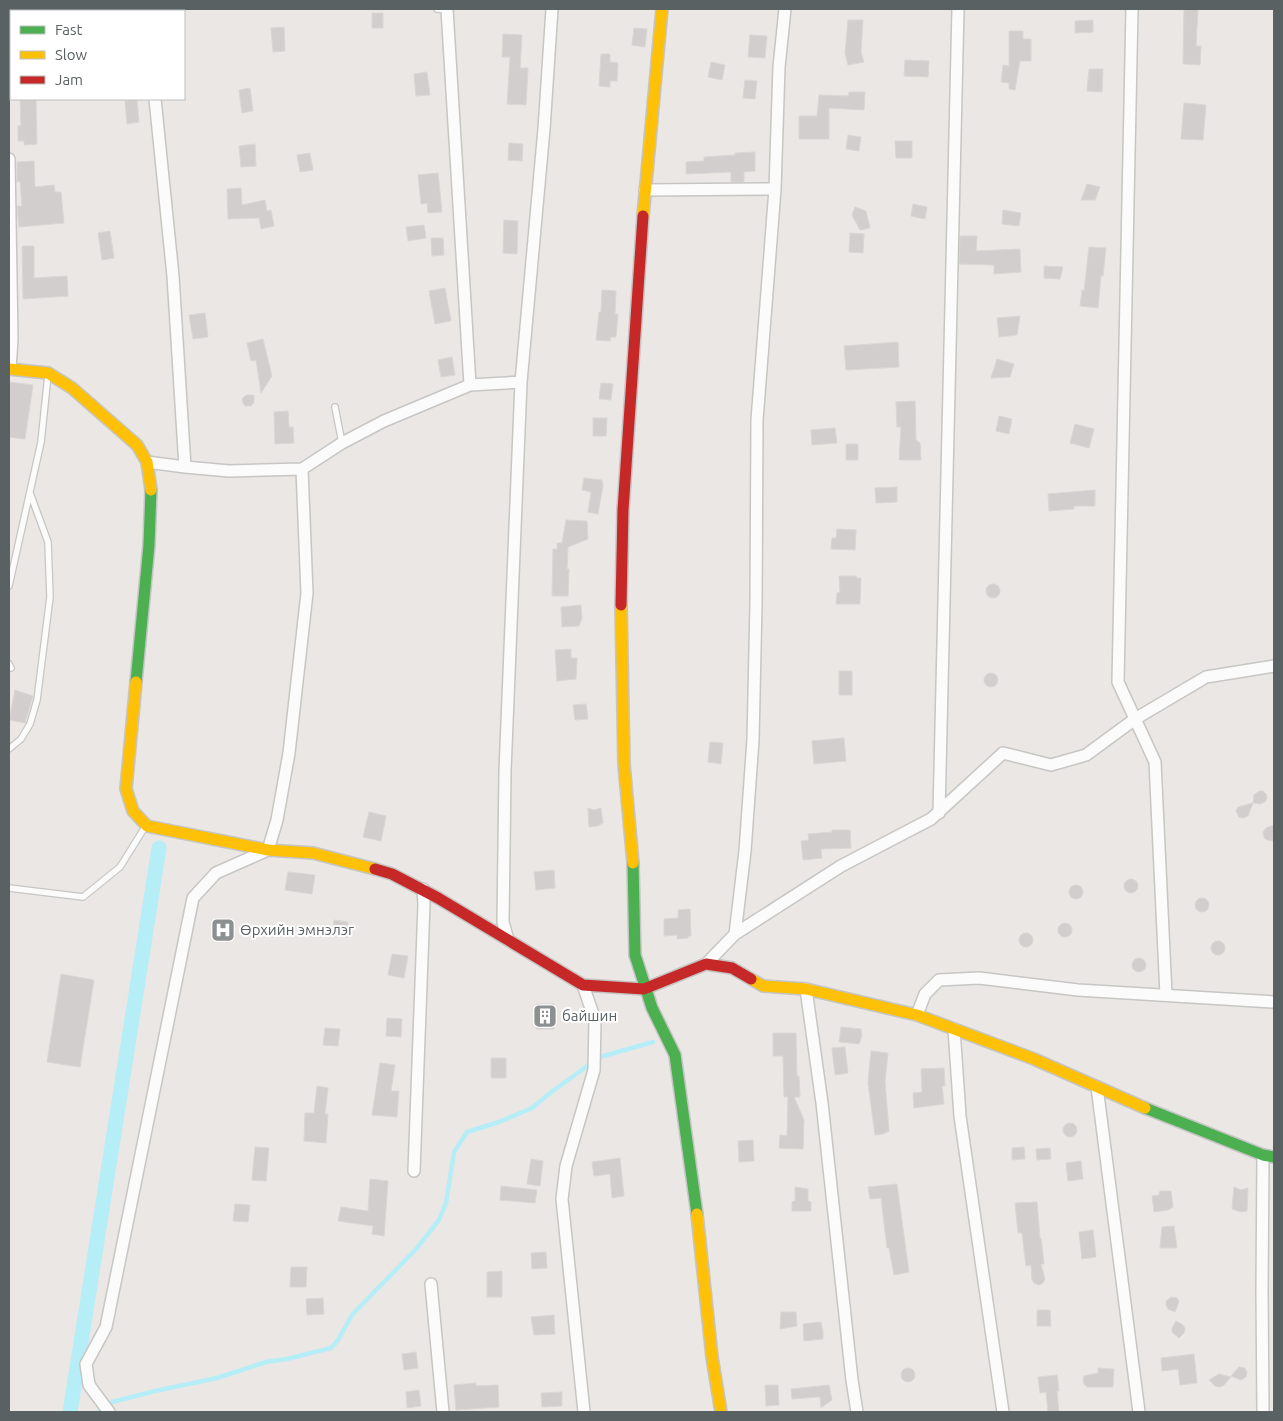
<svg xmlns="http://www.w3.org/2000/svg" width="1283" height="1421" font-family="Ubuntu,sans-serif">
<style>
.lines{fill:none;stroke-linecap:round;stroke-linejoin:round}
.stream{stroke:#b6eef7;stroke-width:4.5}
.canal{stroke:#b6eef7;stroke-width:15}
.building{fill:#d2cecd;stroke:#dad6d4}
.lane-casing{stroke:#c6c6c4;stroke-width:8}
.street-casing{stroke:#c6c6c4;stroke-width:14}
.fast-casing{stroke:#c4c5c4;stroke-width:14}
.slow-casing{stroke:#c4c5c4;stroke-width:14}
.jam-casing{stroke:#c4c5c4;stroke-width:14}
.lane{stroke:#fcfbfb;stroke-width:5.5}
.street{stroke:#fcfbfb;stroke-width:11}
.fast{stroke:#4caf50;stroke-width:11}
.slow{stroke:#ffc107;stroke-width:11}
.jam{stroke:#c62828;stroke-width:11}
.labels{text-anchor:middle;stroke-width:4;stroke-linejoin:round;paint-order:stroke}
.poi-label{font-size:15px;fill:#5a6163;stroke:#fff;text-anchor:start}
</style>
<rect width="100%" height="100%" fill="#ebe7e4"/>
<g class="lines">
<!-- stream -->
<path class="stream" d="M98 1412 112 1402 155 1391 217 1378 266 1362 287 1359 331 1348 338 1340 352 1315 416 1249 439 1220 446 1203 454 1152 467 1132 499 1122 532 1108 554 1090 600 1057 653 1042"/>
<!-- canal -->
<path class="canal" d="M70 1412 159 848"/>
</g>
<!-- building -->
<path class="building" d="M1184 9H1198L1196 46H1201L1200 65 1183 64Z
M372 13H383V28H372Z
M848 20H863L861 52 864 62 848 65 845 53Z
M1093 20V32L1075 33V21Z
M284 27 285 51 273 52 271 28Z
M634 28 647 29 645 47 632 45Z
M1009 31H1023V39H1031V61H1020L1015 90 1009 89V83L1001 82 1003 65 1009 66Z
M503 34 522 35 520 68H528L526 105 507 104 510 57H502Z
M750 35 767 36 765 58 748 57Z
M601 54H610V62L618 63 617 81H610V87L599 86Z
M905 60 929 61 928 77 904 76Z
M711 62 725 65 722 80 708 77Z
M1089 69H1103L1102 92 1087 91Z
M427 72 430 95 416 96 414 74Z
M745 80 757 81 755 99 743 98Z
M250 88 253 111 242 113 239 90Z
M849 92H865L864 110 829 108V139H799V116H817L819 95 848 96Z
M20 99H36L37 144 24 145V141H18V126L21 125Z
M137 100 139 122 127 124 125 101Z
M1184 103 1206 105 1203 140 1181 139Z
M848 135 861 137 859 151 846 149Z
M895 141H912V158H896Z
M509 143 523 144 522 161 508 160Z
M255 144 256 166 241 167 239 146Z
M755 152V171L744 172V182H731V172L686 174V162L704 161V157L735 155V153Z
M310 153 313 170 300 172 297 155Z
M34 161 35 187 54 185 55 192H61L64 223 19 227 17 206H22L20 181 17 182V162Z
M438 173 442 212 428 213 427 203 421 204 418 175Z
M1087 184 1100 187 1095 200H1081Z
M241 188 242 205 265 200 267 211 271 210 274 226 261 229 259 218 228 219 227 189Z
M913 204 927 207 925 219 911 216Z
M855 207 866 211 870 228 860 230 852 215Z
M1003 210 1021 213 1019 226 1002 224Z
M504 220 518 221 517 254 503 253Z
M424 225 426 238 408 241 406 227Z
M110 231 114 258 102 260 98 233Z
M850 233 864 234 863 253 849 252Z
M960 236H977L976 251 1020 249 1021 272 994 274V265L959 264Z
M431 238H443L444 255 432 256Z
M22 246H34V278L67 276 68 296 23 299Z
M1089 247 1106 248 1103 276H1101L1098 308 1080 306 1082 290 1084 291Z
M1044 266 1063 267 1060 279 1044 278Z
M445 288 451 321 435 324 429 291Z
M602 290 616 291 615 314H618L616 337H611L610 341 596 340 599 312H601Z
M205 313 208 337 193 339 189 315Z
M1020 316 1017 335 999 337 997 318Z
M263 339 272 376 261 393 256 360 251 361 247 343Z
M898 342 899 367 846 370 844 346Z
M452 357 455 375 441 377 438 360Z
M997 359 1014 364 1010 377 991 378Z
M9 382 33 385 25 439 9 437Z
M601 383 613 384 611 400 599 399Z
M246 395H254V402L251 406H245L243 403 242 399Z
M915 401 916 440 920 443 921 460H899L901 427H897L896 402Z
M288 411 289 427H293L294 443 275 444 274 412Z
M999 416 1012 419 1009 434 996 431Z
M593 418H607L606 436H593Z
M1075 424 1094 429 1089 448 1070 443Z
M835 428 837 443 812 445 811 430Z
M846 444H858V460H846Z
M584 478 602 480 603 486 598 514 588 512 591 492 582 490Z
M897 487V502L876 503 875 488Z
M1095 490V506H1074V509L1049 511 1048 494Z
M566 520 587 521 588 539 568 547 567 569H569L568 596H552L553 549H557V543H562Z
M837 529 856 530 855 550 831 549 832 538H836Z
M839 576H856L857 578H861L860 604H836L837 593 840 592Z
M986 591a7 7 0 1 1 14 0a7 7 0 1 1-14 0Z
M581 605 582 618 579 626 562 627 561 607Z
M571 649V658H577L576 679 557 681 555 650Z
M839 671H852V695H839Z
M984 680a7 7 0 1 1 14 0a7 7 0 1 1-14 0Z
M15 690 33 696 25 723 9 720Z
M586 704 588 719 575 720 573 705Z
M844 738 846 761 814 764 812 741Z
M710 742 723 743 721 764 708 762Z
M1259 791H1263L1266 794 1267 798 1265 802 1260 804 1253 803 1248 816 1243 818 1239 817 1236 811 1238 807 1253 803 1254 795Z
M588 808 594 810 601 808 603 823 597 826 589 827Z
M369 812 386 816 381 841 363 837Z
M1274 825V841L1267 840 1264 838 1263 832 1266 828Z
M832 830H850L851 848 821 849 822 858 803 860 801 841 809 840 808 834 832 832Z
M554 870 555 888 536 890 534 872Z
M288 872 315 875 312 894 285 890Z
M1124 886a7 7 0 1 1 14 0a7 7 0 1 1-14 0Z
M1069 892a7 7 0 1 1 14 0a7 7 0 1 1-14 0Z
M1195 905a7 7 0 1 1 14 0a7 7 0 1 1-14 0Z
M690 909 691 936H688V938L677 939V935L664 936V919L678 918V910Z
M334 920 348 922 347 937 333 935Z
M1058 930a7 7 0 1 1 14 0a7 7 0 1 1-14 0Z
M1019 940a7 7 0 1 1 14 0a7 7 0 1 1-14 0Z
M1211 948a7 7 0 1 1 14 0a7 7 0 1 1-14 0Z
M392 954 408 956 404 978 388 975Z
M1132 965a7 7 0 1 1 14 0a7 7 0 1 1-14 0Z
M61 974 94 980 80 1067 47 1062Z
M536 1004H554V1029H536Z
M387 1018 402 1019 401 1037 386 1036Z
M841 1027 861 1029 862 1036 859 1044 839 1042Z
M325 1028 340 1029 338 1046 323 1045Z
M773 1033H796L797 1076H799L800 1097H794L804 1120 803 1149 779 1148 780 1135 787 1136 788 1097H784L783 1056H773Z
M845 1047 848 1073 835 1075 832 1048Z
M871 1051 888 1053 885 1082 889 1131 883 1134 875 1135 868 1083Z
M491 1058H506V1078H491Z
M380 1063 395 1065 391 1091H399L397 1117 372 1115Z
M944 1068 945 1086H942L944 1104 914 1108 913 1093 922 1092 921 1069Z
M317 1086 328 1088 325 1114H328L326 1143 304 1141 305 1113H314Z
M1063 1130a7 7 0 1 1 14 0a7 7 0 1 1-14 0Z
M753 1140 754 1161 739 1162 738 1141Z
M255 1147 269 1148 266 1181 252 1180Z
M1024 1147 1025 1159 1012 1160V1148Z
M1050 1148 1051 1159 1037 1160 1036 1149Z
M620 1158 624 1196 612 1198 610 1174 594 1176 592 1162Z
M531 1159 543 1161 540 1186 527 1184Z
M1081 1161 1083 1179 1068 1181 1066 1163Z
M370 1179 388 1181 384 1236 372 1234 373 1226 338 1221 341 1207 368 1211Z
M897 1184 909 1272 894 1275 889 1248H887L881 1198 870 1199 868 1187Z
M501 1186 537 1190 535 1203 500 1200Z
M795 1187 808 1189V1201L811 1202V1211H792V1202L795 1201Z
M1234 1187 1241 1190 1248 1188 1247 1211 1241 1212 1232 1209Z
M1160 1191H1171L1173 1207 1168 1210 1154 1212 1152 1196 1159 1195Z
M1037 1202 1040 1238H1041L1044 1264H1041L1045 1279 1043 1283 1039 1285 1034 1283 1032 1280 1031 1265 1026 1266 1022 1233H1018L1015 1203Z
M235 1204 250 1205 248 1222 233 1221Z
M1174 1226 1177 1248H1160L1162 1227Z
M1093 1230 1096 1257 1082 1259 1079 1232Z
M546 1252 547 1268 532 1269 531 1253Z
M291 1267H307L306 1287H290Z
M502 1271V1297H487V1272Z
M1171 1297 1177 1298 1179 1302 1175 1312 1168 1309 1166 1305V1301Z
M323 1298 324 1314 307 1315 306 1299Z
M1037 1310H1050L1051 1326H1037Z
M781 1312H796L797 1326 780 1329Z
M554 1315 555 1334 534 1335 531 1317Z
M1176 1321 1183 1325 1185 1329 1184 1333 1179 1338 1172 1332V1328Z
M821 1322 823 1332V1339L804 1341 803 1324Z
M416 1352 418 1368 404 1370 402 1354Z
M1194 1354 1197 1383 1180 1385 1178 1369 1162 1371 1161 1358Z
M1239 1367 1245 1368 1247 1372 1246 1377 1241 1380 1231 1376Z
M1098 1368 1114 1369 1113 1387H1087L1084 1384 1083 1380 1084 1376 1098 1373Z
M901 1375a7 7 0 1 1 14 0a7 7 0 1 1-14 0Z
M1219 1374 1231 1377 1223 1386 1219 1387 1215 1386 1209 1380Z
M1057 1375 1059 1391H1057L1059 1412H1048L1046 1392 1040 1393 1038 1377Z
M476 1383V1386L498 1385 499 1407 456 1410 454 1385Z
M765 1385H778L779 1405 766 1406Z
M829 1385 832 1400 821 1408 820 1397 792 1399 791 1389Z
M419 1390 421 1406 407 1408 406 1392Z
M562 1392V1406L542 1407 541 1393Z"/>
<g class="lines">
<!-- lane casing -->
<g class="lane-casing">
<path id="lane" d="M437 9 447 10
M335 407 342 443
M9 586 41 442 48 375
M9 664 11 668
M9 749 21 739 30 724 37 700 50 597 48 542 30 493
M9 888 83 897 120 867 145 827"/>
</g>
<!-- street casing -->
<g class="street-casing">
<path id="street" d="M447 9 470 385
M1132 9 1118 682 1155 762 1166 995
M155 99 173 276 185 467
M9 159 12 339 10 369
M645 190 775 189
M147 462 185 467 229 471 302 469 342 443 384 421 470 385 521 382
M939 813 958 9
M735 934 745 851 753 740 756 604 757 420 775 189 779 67 785 9
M508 940 503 922 505 771 521 382 544 129 552 9
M706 964 735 934 841 866 931 819 1003 753 1051 765 1086 755 1135 719 1206 677 1274 666
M583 985 595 1020 594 1070 566 1166 562 1199 584 1412
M806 989 822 1103 852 1380 857 1412
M917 1015 925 994 939 980 979 978 1078 990 1274 1002
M954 1029 960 1116 1003 1412
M1097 1087 1139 1412
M1263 1155 1262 1291 1263 1412
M414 1171 424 904 423 889
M431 1284 443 1412
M109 1412 89 1385 86 1364 106 1327 193 898 216 873 268 850 277 820 289 753 307 593 302 469"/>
</g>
<!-- fast casing -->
<g class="fast-casing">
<path id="fast" d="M136 682 149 545 151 490
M633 863 635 955 652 1008 675 1055 697 1214
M1145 1108 1263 1155 1274 1157"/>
</g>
<!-- slow casing -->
<g class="slow-casing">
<path id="slow" d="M643 216 662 9
M9 369 48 373 72 388 137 445 147 462 151 490
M621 605 624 764 633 863
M136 682 126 789 133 811 147 826 268 850 313 853 375 869
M751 979 763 986 806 989 917 1015 1034 1059 1145 1108
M697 1214 712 1357 721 1412"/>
</g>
<!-- jam casing -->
<g class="jam-casing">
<path id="jam" d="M621 605 623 510 643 216
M375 869 392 874 438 898 583 985 644 989 706 964 732 968 751 979"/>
</g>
<!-- lane -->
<use href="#lane" class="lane"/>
<!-- street -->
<use href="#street" class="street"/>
<!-- fast -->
<use href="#fast" class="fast"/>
<!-- slow -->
<use href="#slow" class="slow"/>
<!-- jam -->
<use href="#jam" class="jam"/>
</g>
<!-- icons -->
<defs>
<g id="hospital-square" transform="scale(1.25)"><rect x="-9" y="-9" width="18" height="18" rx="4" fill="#8d9090" stroke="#fff"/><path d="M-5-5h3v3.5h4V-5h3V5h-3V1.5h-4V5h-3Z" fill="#fff"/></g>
<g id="building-square" transform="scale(1.25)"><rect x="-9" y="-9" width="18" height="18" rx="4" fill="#8d9090" stroke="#fff"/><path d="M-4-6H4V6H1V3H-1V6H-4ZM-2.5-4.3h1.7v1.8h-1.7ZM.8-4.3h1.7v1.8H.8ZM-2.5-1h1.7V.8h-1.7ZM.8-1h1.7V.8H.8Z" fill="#fff"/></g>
</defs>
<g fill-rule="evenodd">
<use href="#hospital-square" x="223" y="930"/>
<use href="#building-square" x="545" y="1016"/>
</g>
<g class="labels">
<!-- poi labels -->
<g class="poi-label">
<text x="240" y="935">Өрхийн эмнэлэг</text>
<text x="562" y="1021">байшин</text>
</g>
</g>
<!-- border -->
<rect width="1283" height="1421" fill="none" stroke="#5a6163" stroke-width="20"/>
<!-- legend -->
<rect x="10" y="10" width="175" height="90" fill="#ffffff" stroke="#bdc0c1"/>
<rect x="20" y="26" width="25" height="8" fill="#4caf50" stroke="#bdc0c1"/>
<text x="55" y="35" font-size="15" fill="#5a6163">Fast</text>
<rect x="20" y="51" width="25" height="8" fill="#ffc107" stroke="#bdc0c1"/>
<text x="55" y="60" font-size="15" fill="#5a6163">Slow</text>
<rect x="20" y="76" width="25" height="8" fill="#c62828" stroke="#bdc0c1"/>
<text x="55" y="85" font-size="15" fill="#5a6163">Jam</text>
</svg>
